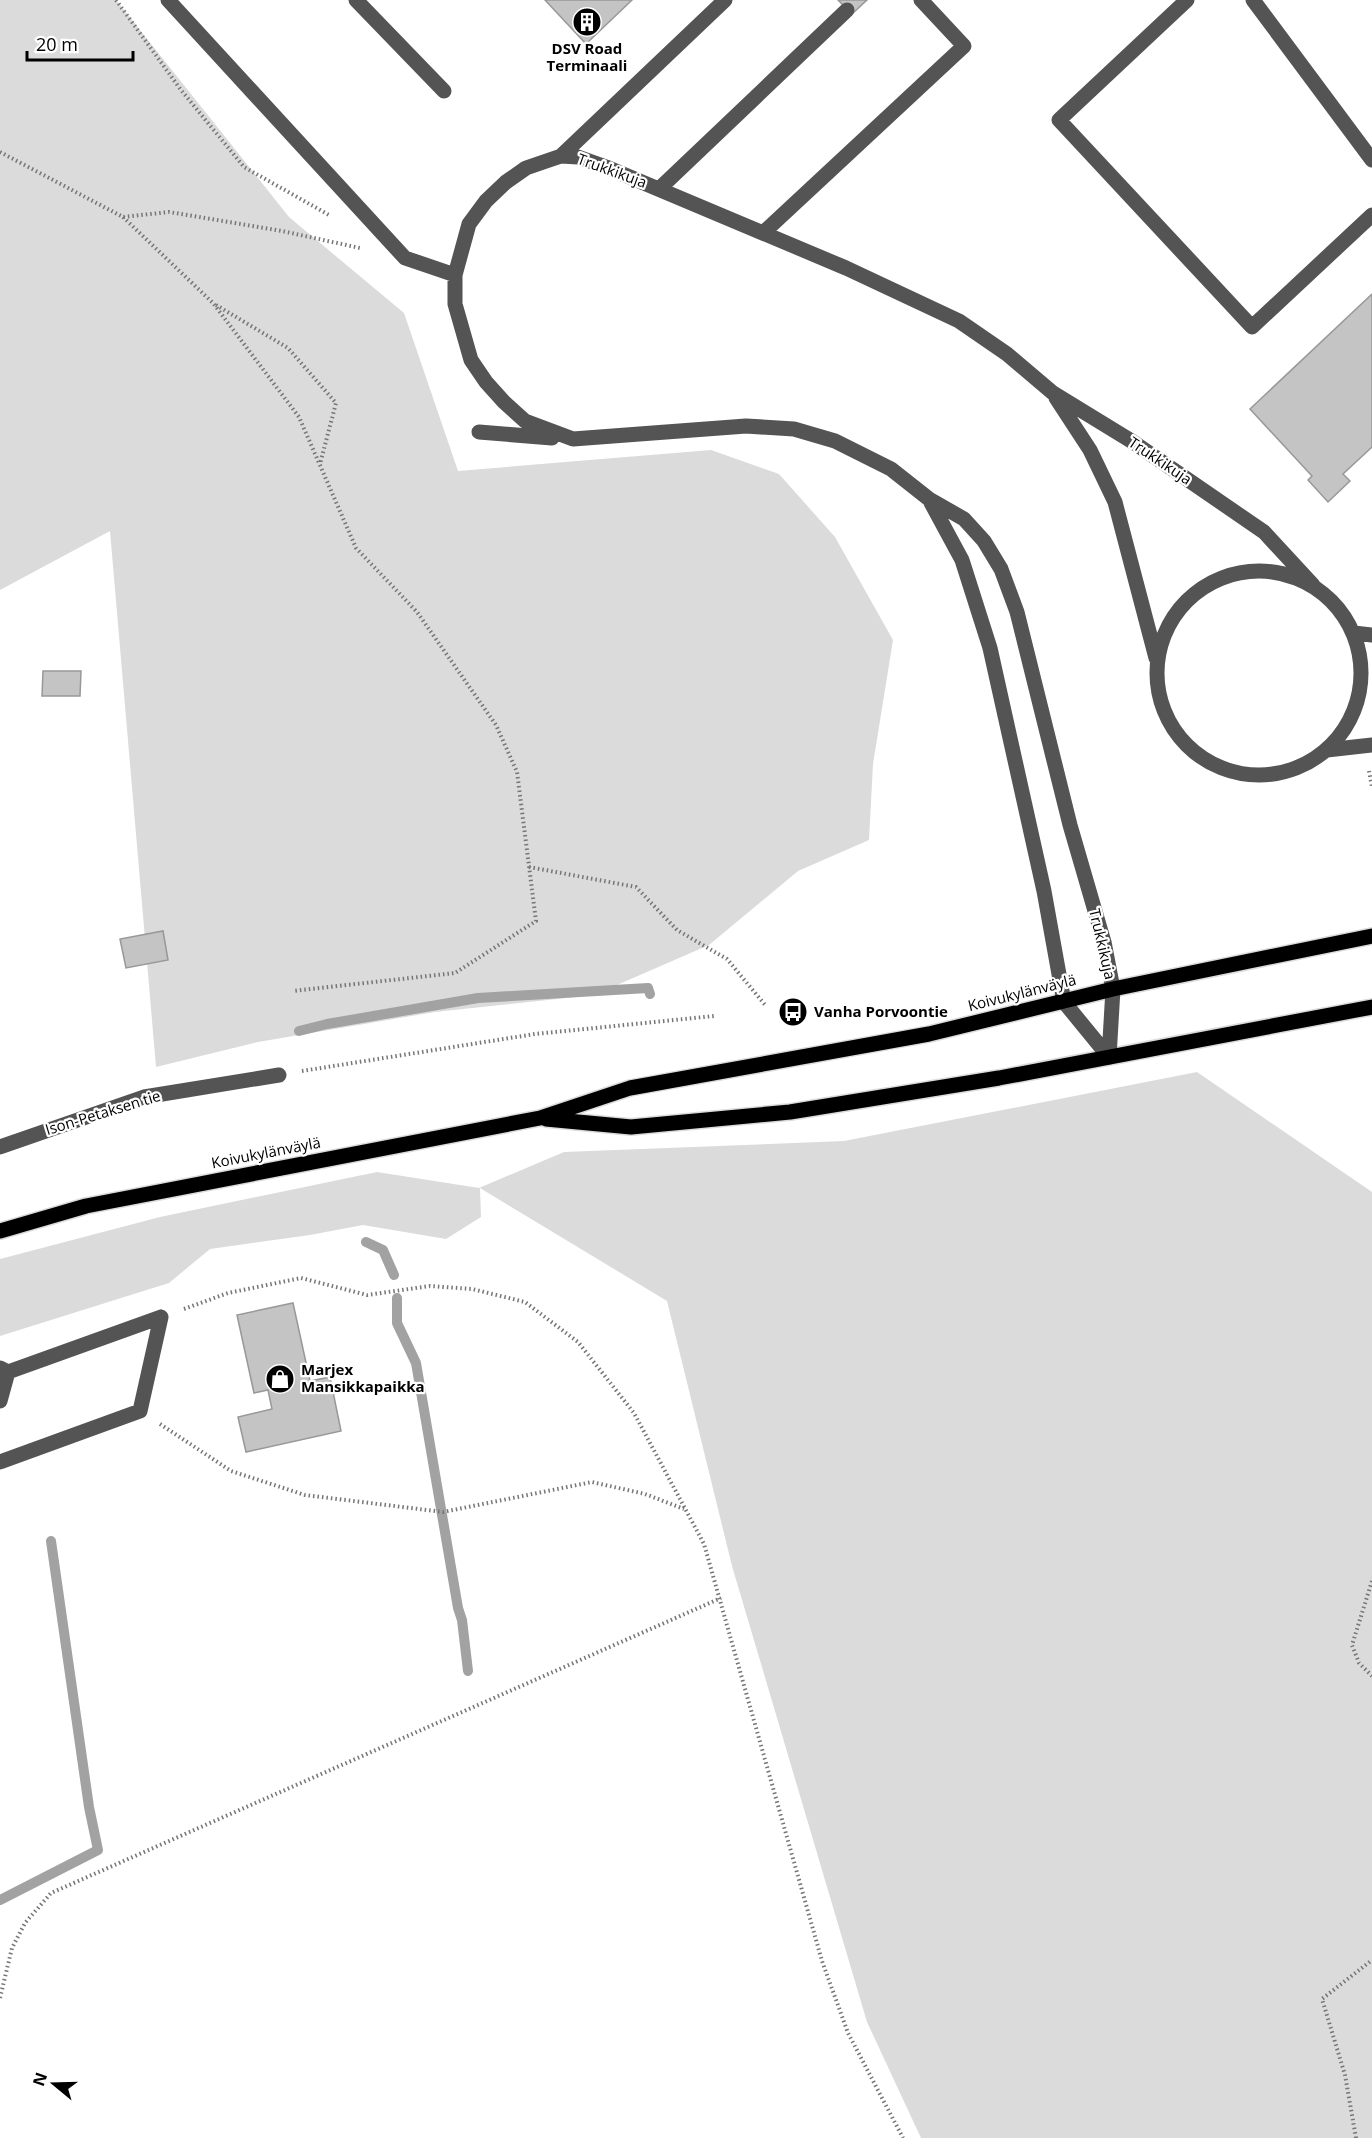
<svg xmlns="http://www.w3.org/2000/svg" width="1372" height="2138" font-family="'Open Sans',sans-serif">
<style>
.green{fill:#dbdbdb}
.lines{fill:none;stroke-linecap:round;stroke-linejoin:round}
.stream{stroke:#a2a2a2;stroke-width:10}
.building{fill:#c4c4c4;stroke:#989898;stroke-width:1.5}
.major-casing{stroke:#dbdbdb;stroke-width:18}
.path{stroke:#767676;stroke-width:4;stroke-dasharray:1.5 3;stroke-linecap:butt}
.minor{stroke:#545454;stroke-width:15}
.major{stroke:#000;stroke-width:15}
.labels{text-anchor:middle;stroke-width:4.5;stroke-linejoin:round;paint-order:stroke}
.poi-label{font-size:15px;font-weight:bold;fill:#000;stroke:#fff;text-anchor:start}
.street-label{font-size:15px;fill:#000;stroke:#fff}
</style>
<rect width="100%" height="100%" fill="#fff"/>
<!-- green -->
<path class="green" d="M0 0H116L289 217 404 313 458 471 711 450 779 474 835 537 893 640 873 764 869 840 798 871 709 945 594 995 435 1012 258 1042 156 1067 110 531 0 590Z
M1197 1072 1372 1192V2138H921L867 2022 732 1566 667 1301 480 1188 481 1217 446 1239 363 1225 310 1235 210 1249 169 1283 0 1336V1259L160 1217 377 1172 479 1188 564 1152 844 1141Z"/>
<g class="lines">
<!-- stream -->
<path class="stream" d="M299 1031 327 1024 478 998 648 988 650 994
M366 1242 383 1250 394 1275
M397 1298V1323L416 1363 458 1608 462 1620 468 1671
M0 1900 98 1850 89 1807 51 1541"/>
</g>
<!-- building -->
<path class="building" d="M545 0H632L586 44Z
M838 0H867L852 14Z
M1372 294V447L1343 474 1350 481 1328 502 1308 480 1312 476 1250 409Z
M43 671H81L80 696H42Z
M163 931 168 960 126 968 120 939Z
M293 1303 310 1381 330 1377 341 1431 246 1452 238 1417 272 1409 268 1390 254 1393 237 1315Z"/>
<g class="lines">
<!-- major casing -->
<g class="major-casing">
<path id="major" d="M546 1119 631 1127 790 1112 999 1078 1372 1007
M0 1231 86 1206 540 1118 630 1088 929 1034 1113 989 1372 936"/>
</g>
<!-- path -->
<path class="path" d="M116 0 181 90 244 167 329 215
M0 152 123 217 169 212 282 231 360 248
M123 217 213 303 299 417 356 548 417 612 496 725 517 772 536 921 455 973 293 991
M216 305 288 348 336 403 320 464
M1369 771 1372 787
M529 867 636 887 677 930 727 959 766 1006
M302 1071 535 1034 714 1016
M184 1309 228 1293 301 1278 367 1295 430 1286 472 1289 525 1302 578 1342 634 1413 704 1544 822 1961 848 2033 903 2138
M160 1424 231 1471 305 1495 443 1512 592 1482 645 1494 684 1509
M1372 1581 1352 1645 1359 1663 1372 1676
M0 1998 12 1948 25 1923 51 1893 721 1598
M1356 2138 1345 2075 1322 1999 1372 1960"/>
<!-- minor -->
<path class="minor" d="M168 0 405 258 455 275
M356 0 444 91
M1187 0 1059 120 1252 327 1372 215
M1253 0 1372 160
M561 156 725 0
M659 189 847 10
M763 233 964 46 921 0
M1056 398 1090 450 1115 502 1156 658
M479 432 552 438
M929 499 962 560 990 648 1044 891 1064 1002 1109 1057
M1157 673a102 102 0 1 1 204 0a102 102 0 1 1-204 0Z
M1354 633 1372 635
M1327 750 1372 745
M1109 1057 1113 989 1104 942 1070 825 1017 612 1001 569 984 541 964 519 929 499 891 469 835 441 794 429 746 426 573 439 525 421 504 402 486 382 471 360 455 304V275L469 224 486 201 506 182 526 168 561 156 578 157 606 167 846 268 959 321 1007 354 1053 393 1133 442 1264 532 1313 585
M0 1147 144 1097 279 1075
M0 1368 8 1372 161 1317
M0 1401 8 1372
M0 1462 140 1411 161 1317"/>
<!-- major -->
<use href="#major" class="major"/>
</g>
<!-- icons -->
<defs>
<g id="building-disc" transform="scale(1.5)"><circle r="9.5" fill="#000" stroke="#fff"/><path d="M-4-6H4V6H1V3H-1V6H-4ZM-2.5-4.3h1.7v1.8h-1.7ZM.8-4.3h1.7v1.8H.8ZM-2.5-1h1.7V.8h-1.7ZM.8-1h1.7V.8H.8Z" fill="#fff"/></g>
<g id="bus-disc" transform="scale(1.5)"><circle r="9.5" fill="#000" stroke="#fff"/><path d="M-5-6H5V4H4V6H2V4H-2V6H-4V4H-5ZM-3.5-4V0h7V-4ZM-3.5 1.2v1.5H-2V1.2ZM2 1.2v1.5H3.5V1.2Z" fill="#fff"/></g>
<g id="shop-disc" transform="scale(1.5)"><circle r="9.5" fill="#000" stroke="#fff"/><path d="M-5-2.5h2.3a2.7 3.5 0 0 1 5.4 0H5L5.5 6h-11ZM-1.5-2.5h3a1.5 2.3 0 0 0-3 0Z" fill="#fff"/></g>
</defs>
<g fill-rule="evenodd">
<use href="#building-disc" x="587" y="22"/>
<use href="#bus-disc" x="793" y="1012"/>
<use href="#shop-disc" x="280" y="1379"/>
</g>
<g class="labels">
<!-- poi labels -->
<g class="poi-label">
<text x="587" y="54" text-anchor="middle">DSV Road<tspan x="587" dy="17">Terminaali</tspan></text>
<text x="814" y="1017">Vanha Porvoontie</text>
<text x="301" y="1375">Marjex<tspan x="301" dy="17">Mansikkapaikka</tspan></text>
</g>
<!-- street labels -->
<g class="street-label">
<text transform="translate(612 171) rotate(20)" y="5">Trukkikuja</text>
<text transform="translate(1160 461) rotate(34)" y="5">Trukkikuja</text>
<text transform="translate(1102 944) rotate(77)" y="5">Trukkikuja</text>
<text transform="translate(1022 993) rotate(-14)" y="5">Koivukylänväylä</text>
<text transform="translate(103 1113) rotate(-17)" y="5">Ison-Petaksen tie</text>
<text transform="translate(266 1153) rotate(-11)" y="5">Koivukylänväylä</text>
</g>
</g>
<!-- north arrow -->
<g transform="translate(54 2084) rotate(289)" stroke="#ffffff" stroke-width="4.5" paint-order="stroke">
<path d="M0-4.5L10 22L0 15L-10 22Z" fill="#000000"/>
<text y="-9" font-size="16" font-weight="bold" text-anchor="middle" fill="#000000">N</text>
</g>
<!-- scale -->
<path d="M27 51v9h106v-9" fill="none" stroke="#000000" stroke-width="3"/>
<text x="36" y="51" font-size="18" fill="#000000" stroke="#ffffff" stroke-width="4.5" paint-order="stroke">20 m</text>
</svg>
